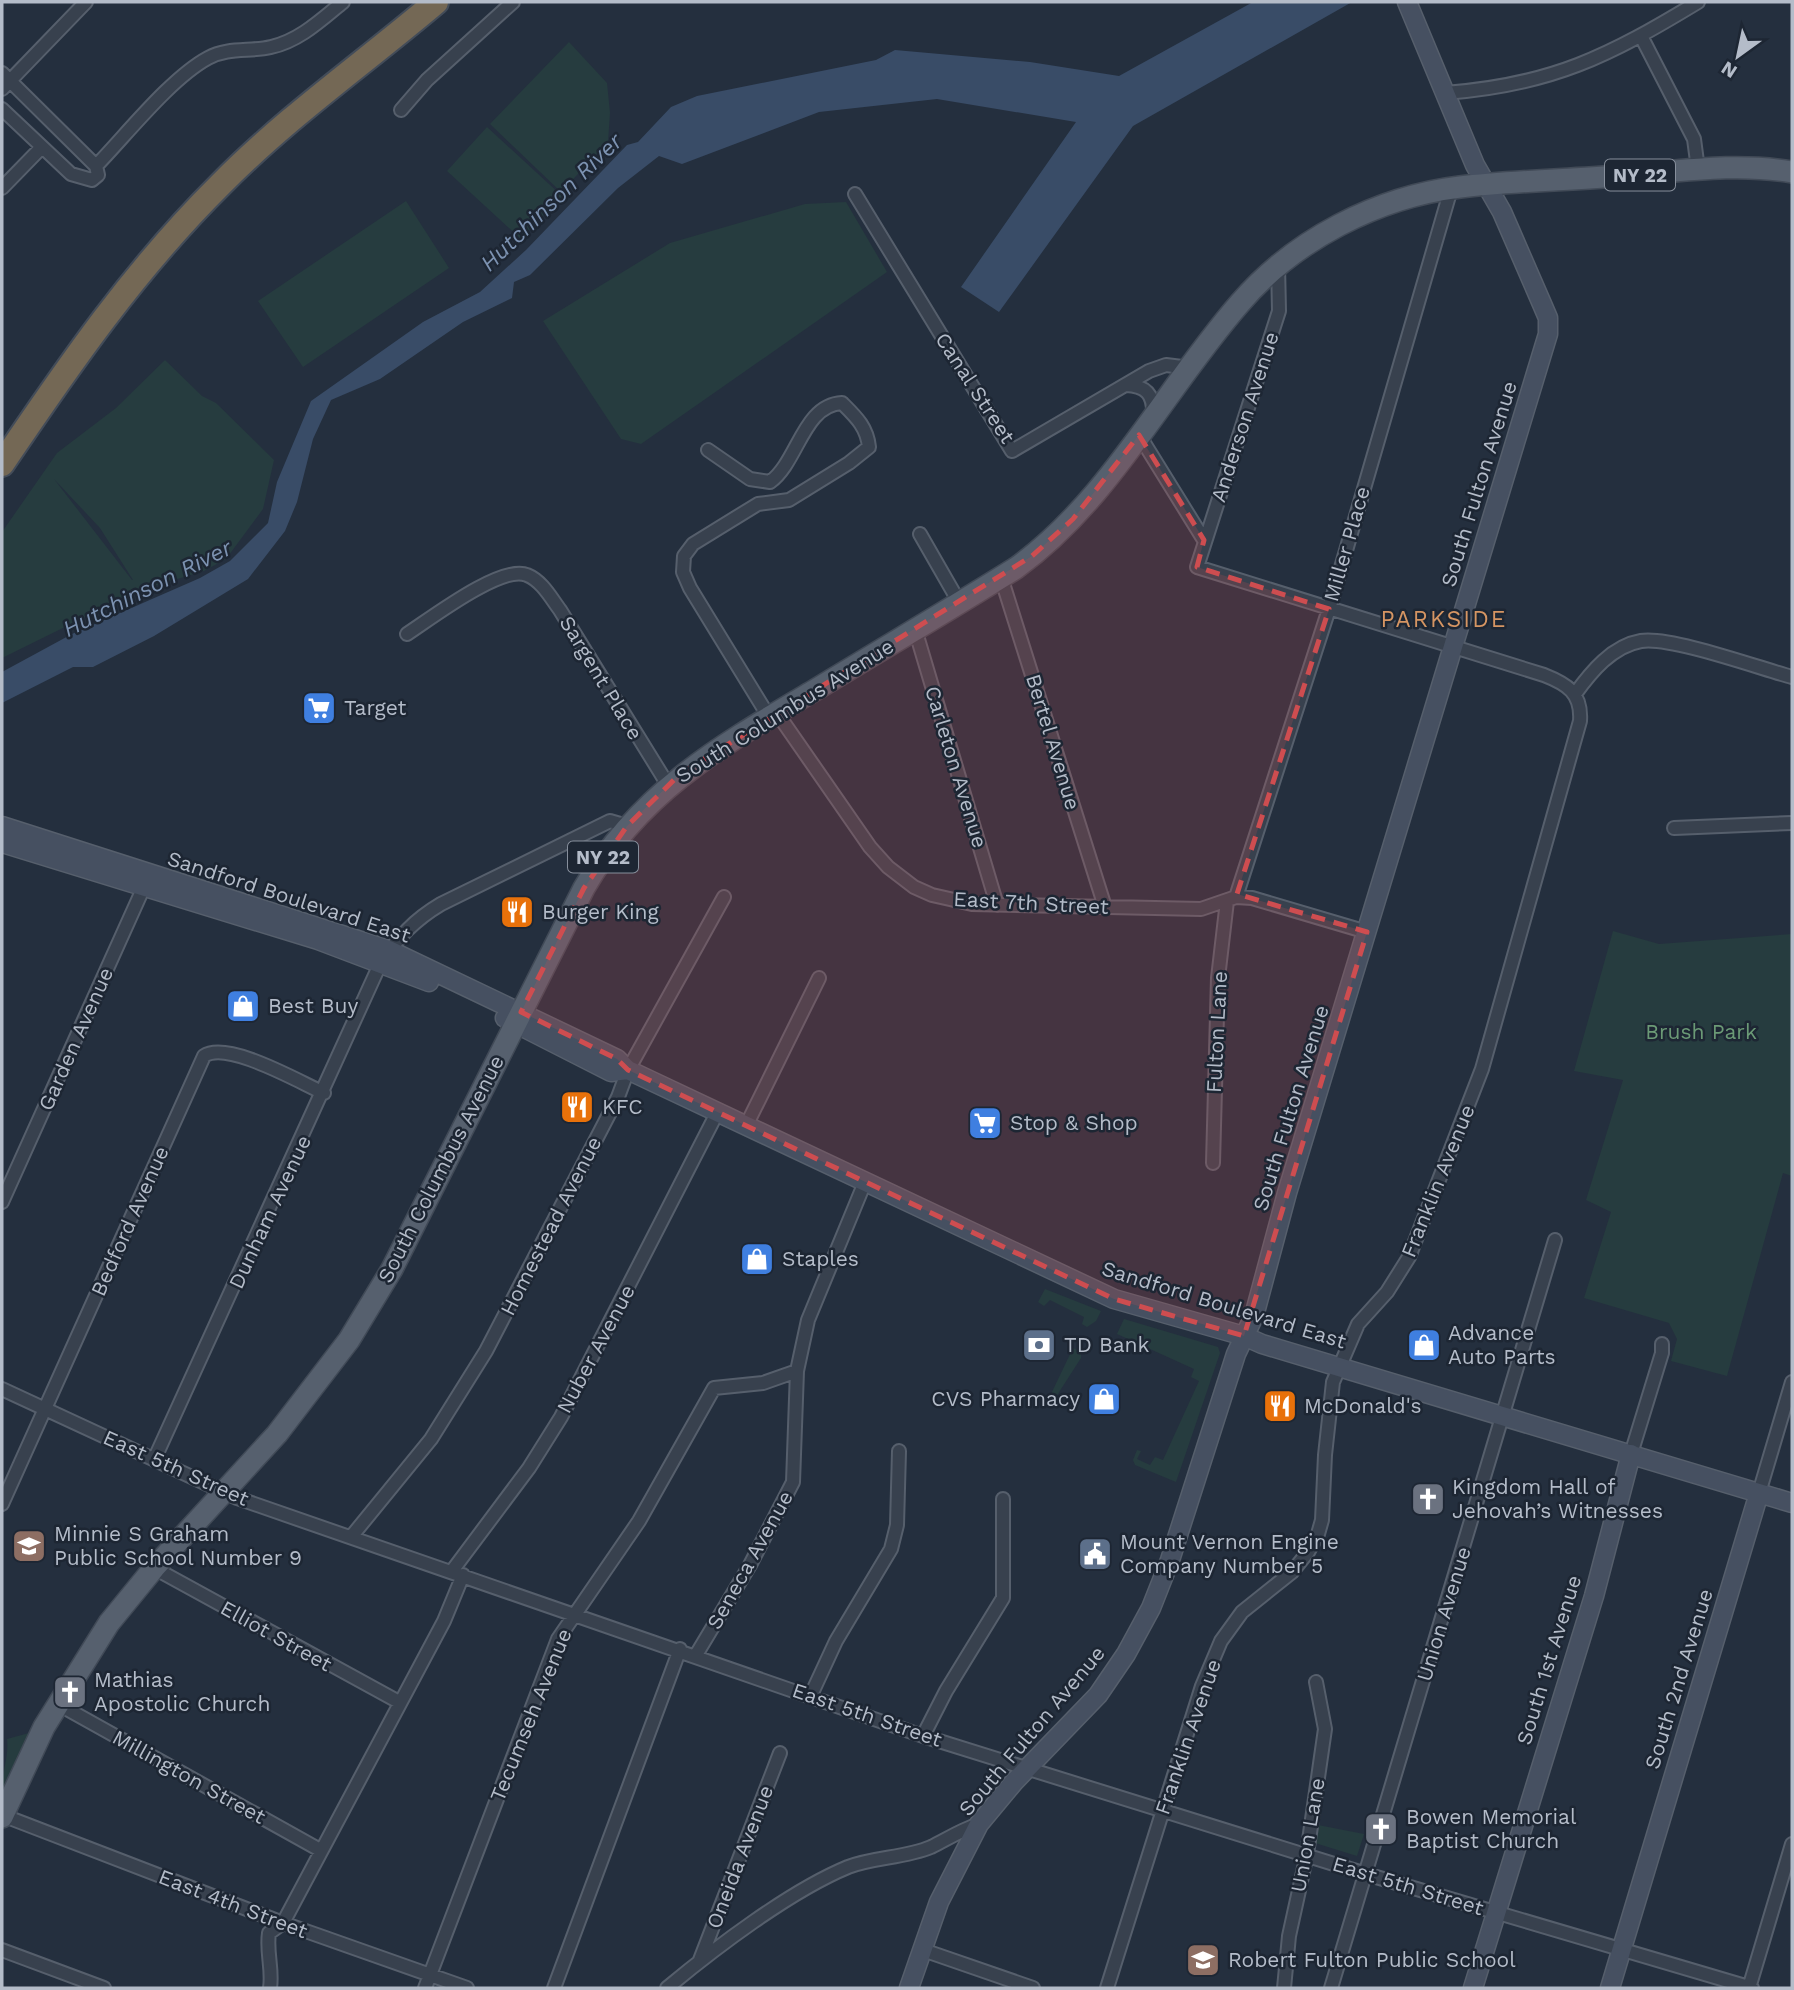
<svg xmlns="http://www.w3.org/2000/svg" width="1794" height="1990" font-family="'Work Sans',sans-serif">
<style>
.green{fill:#263c3f;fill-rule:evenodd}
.water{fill:#394c67}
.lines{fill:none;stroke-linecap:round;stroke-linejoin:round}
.street-casing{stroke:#565f6c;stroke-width:16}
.secondary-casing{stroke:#565f6c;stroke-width:21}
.primary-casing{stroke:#414a57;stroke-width:24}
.highway-casing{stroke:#434c59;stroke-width:28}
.street{stroke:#38414e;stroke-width:12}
.secondary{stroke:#465061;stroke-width:18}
.primary{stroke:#56606e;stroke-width:21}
.highway{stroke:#746855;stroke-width:24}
.marked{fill:#ce4d50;fill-opacity:0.2;stroke:#ce4d50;stroke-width:5;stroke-dasharray:14 9;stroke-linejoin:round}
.labels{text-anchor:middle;stroke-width:5;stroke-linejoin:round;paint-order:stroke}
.shield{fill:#1d2633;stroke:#878f9c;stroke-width:2}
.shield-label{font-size:19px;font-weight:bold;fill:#b4bcc9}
.street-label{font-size:21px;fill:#b4bcc9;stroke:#1d2633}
.poi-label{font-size:21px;fill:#b4bcc9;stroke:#1d2633;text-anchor:start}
.park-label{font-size:21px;fill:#6b9a76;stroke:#1d2633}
.water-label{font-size:23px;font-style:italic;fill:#7c92b1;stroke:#1d2633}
.neighbourhood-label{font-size:23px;letter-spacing:2px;fill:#d59563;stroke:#1d2633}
</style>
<rect width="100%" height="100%" fill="#242f3e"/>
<!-- green -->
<path class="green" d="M569 42 607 83 610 113 608 142 561 192 490 124Z
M487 127 562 196 521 239 447 171Z
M406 201 449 268 303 367 258 301Z
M846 202 887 272 641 444 621 439 543 321 670 243 805 204Z
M165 360 202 396 216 403 274 460 263 509 226 559 204 571 140 590 2 658V532L57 453 116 408ZM54 479 100 528 133 580H132Z
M1613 931 1659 944 1792 934V1176L1783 1173 1727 1376 1671 1361 1677 1339 1669 1323 1584 1298 1611 1212 1586 1200 1623 1080 1574 1071Z
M1045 1289 1101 1311 1096 1321 1087 1327 1082 1324 1084 1317 1050 1300 1044 1306 1038 1302Z
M1124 1319 1218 1347 1220 1353 1176 1482 1135 1465 1133 1460 1137 1450 1141 1451 1137 1459 1150 1465 1155 1457 1163 1460 1199 1381 1191 1377 1194 1369 1117 1334Z
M1073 1348 1081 1352V1358L1054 1400 1051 1394Z
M29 1733 2 1789C2 1771 9 1757 7 1739Z
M1318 1825 1364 1834 1357 1856 1315 1843Z"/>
<!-- water -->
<path class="water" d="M1253 2H1352L1133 126 999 312 961 287 1076 122 937 99 819 112 682 164 659 156 618 188 530 275 514 282 512 298 463 322 380 379 331 400 313 439 297 502 285 531 248 579 154 636 93 667H73L2 703V672L72 634 200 578 230 561 268 523 277 482 311 401 423 322 480 292 526 250 627 145 638 142 671 107 697 96 876 60 895 50 1030 62 1119 76Z"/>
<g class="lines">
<!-- street casing -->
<g class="street-casing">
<path id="street" d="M1641 36 1694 139 1698 169
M2 73 96 166 98 175 92 180 71 174 2 109
M2 89 86 2
M1445 93C1552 85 1609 56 1698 2
M401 110 427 80 513 2
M96 166C127 134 171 78 208 58 228 47 250 52 271 47 299 41 321 20 343 2
M2 188 41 148
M855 194 1012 451 1149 371 1166 365 1190 368
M1126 385C1146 386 1154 394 1153 415
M1139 435 1204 540
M708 450 750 479 770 482C798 462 803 405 842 403 856 417 867 427 869 447L849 463 789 500 758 504 693 544 684 556 683 572 690 588 769 717
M920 534 959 602
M1001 577 1105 907
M915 629 997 905
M407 634C430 619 502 564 527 575 542 581 551 598 560 610L668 785
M1575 694C1591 672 1612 646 1641 641 1670 636 1759 668 1792 677
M777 713 870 847 888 867 914 887 932 895 972 904 1201 909 1236 897 1252 898 1367 932
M1674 828 1792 823
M1236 897 1329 609 1451 189
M746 1126 819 978
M1213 1163 1218 978 1227 901
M2 1202 147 880
M2 1389 237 1498 923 1736 1366 1874 1752 1988
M1631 1454 1662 1353V1344
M154 1460 381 962C399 937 414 920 441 904L610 821 627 826
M1759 1493 1792 1382
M2 1504 204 1056C227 1040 299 1082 324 1093
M351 1537 431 1439 486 1351 618 1097 628 1070 724 897
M154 1568 399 1702
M452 1571 529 1468 561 1417 717 1113
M696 1655 750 1565 793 1482 797 1371 808 1320 865 1182
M811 1695 836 1641 891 1549 897 1525 899 1451
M58 1704 320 1850
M923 1736 946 1691 1003 1598V1499
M2 1815 283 1923 467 1988
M2 1950 104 1988
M923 1950 1033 1988
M700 1960 780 1753
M270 1988C273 1969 266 1952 269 1933L283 1923 444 1621 463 1575
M425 1988 558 1639 639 1521 714 1388 763 1383 797 1371
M554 1988 680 1649
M667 1988C715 1948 790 1891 848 1867 874 1857 905 1858 931 1847 947 1839 961 1830 979 1824
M1107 1988 1202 1686 1221 1641 1242 1612 1292 1572 1308 1552 1318 1534 1322 1520 1325 1455 1333 1382 1358 1324 1387 1292 1409 1257 1482 1069 1580 721C1582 693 1567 684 1544 675L1197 567 1279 311 1278 265
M1284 1988 1289 1936 1307 1854 1325 1729 1316 1682
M1331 1988 1555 1240
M1749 1988 1792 1844"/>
</g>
<!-- secondary casing -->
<g class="secondary-casing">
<path id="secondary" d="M2 826 389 950 617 1059 628 1070 1114 1299 1244 1336 1262 1344 1792 1503
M2 843 318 940 429 982
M505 1018 611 1072 628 1070
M909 1988 939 1902 979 1824 1014 1782 1098 1695 1126 1654 1151 1608 1170 1560 1236 1354 1254 1316 1287 1193 1548 334V318L1542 304 1502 212 1475 165 1407 2
M1473 1988 1594 1596 1631 1454
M1610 1988 1759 1493"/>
</g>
<!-- primary casing -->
<g class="primary-casing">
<path id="primary" d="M2 1817 44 1727 109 1623 154 1568 277 1434 349 1340 392 1269 584 888C640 791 722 745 815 690 882 649 949 610 1016 568 1110 500 1164 390 1240 303 1294 240 1377 197 1460 187 1512 181 1566 180 1618 176 1677 172 1734 162 1792 172"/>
</g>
<!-- highway casing -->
<g class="highway-casing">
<path id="highway" d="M2 464C69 365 135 269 221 184 287 117 364 63 436 2"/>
</g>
<!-- street -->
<use href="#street" class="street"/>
<!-- secondary -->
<use href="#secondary" class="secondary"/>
<!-- primary -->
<use href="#primary" class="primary"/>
<!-- highway -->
<use href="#highway" class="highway"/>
</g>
<!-- marked area -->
<path class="marked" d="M1139 435 1204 540 1197 567 1329 609 1237 894 1367 932 1244 1336 1114 1299 628 1070 617 1059 521 1012 584 888 627 826 680 774 1032 556 1073 519Z"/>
<!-- icons -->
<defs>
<g id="supermarket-square" transform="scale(1.75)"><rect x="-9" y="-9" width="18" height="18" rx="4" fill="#3f7fe0" stroke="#1d2633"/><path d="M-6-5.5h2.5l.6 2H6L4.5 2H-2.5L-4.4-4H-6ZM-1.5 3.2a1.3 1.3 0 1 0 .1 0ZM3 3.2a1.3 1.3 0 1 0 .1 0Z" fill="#fff"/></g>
<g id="restaurant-square" transform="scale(1.75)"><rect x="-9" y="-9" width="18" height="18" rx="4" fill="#e8710a" stroke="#1d2633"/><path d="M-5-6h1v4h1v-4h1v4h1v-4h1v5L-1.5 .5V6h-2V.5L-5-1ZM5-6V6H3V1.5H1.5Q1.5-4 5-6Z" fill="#fff"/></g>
<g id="shop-square" transform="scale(1.75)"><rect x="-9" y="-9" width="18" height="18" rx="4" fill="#3f7fe0" stroke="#1d2633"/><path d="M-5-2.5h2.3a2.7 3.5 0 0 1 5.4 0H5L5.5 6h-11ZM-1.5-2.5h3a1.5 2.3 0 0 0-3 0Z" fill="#fff"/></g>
<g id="bank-square" transform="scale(1.75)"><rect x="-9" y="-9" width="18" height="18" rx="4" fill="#5c6f8a" stroke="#1d2633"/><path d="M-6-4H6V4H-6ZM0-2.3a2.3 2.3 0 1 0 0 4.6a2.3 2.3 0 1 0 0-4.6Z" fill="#fff"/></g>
<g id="church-square" transform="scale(1.75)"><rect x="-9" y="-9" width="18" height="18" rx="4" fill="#6b7280" stroke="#1d2633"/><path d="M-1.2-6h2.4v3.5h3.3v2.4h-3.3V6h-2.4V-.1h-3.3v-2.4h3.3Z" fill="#fff"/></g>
<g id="school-square" transform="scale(1.75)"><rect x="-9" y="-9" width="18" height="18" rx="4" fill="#8d6e63" stroke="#1d2633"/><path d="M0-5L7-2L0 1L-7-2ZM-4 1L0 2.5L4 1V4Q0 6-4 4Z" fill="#fff"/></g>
<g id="civic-square" transform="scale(1.75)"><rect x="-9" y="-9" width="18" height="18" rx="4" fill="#5c6f8a" stroke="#1d2633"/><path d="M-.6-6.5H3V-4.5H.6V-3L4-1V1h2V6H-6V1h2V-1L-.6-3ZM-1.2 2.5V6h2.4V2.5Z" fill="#fff"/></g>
</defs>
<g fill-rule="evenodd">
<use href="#supermarket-square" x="319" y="708"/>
<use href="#restaurant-square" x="517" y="912"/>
<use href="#shop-square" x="243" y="1006"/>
<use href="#restaurant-square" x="577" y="1107"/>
<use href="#supermarket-square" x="985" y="1123"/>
<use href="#shop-square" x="757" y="1259"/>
<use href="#bank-square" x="1039" y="1345"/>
<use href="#shop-square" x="1424" y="1345"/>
<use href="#shop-square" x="1104" y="1399"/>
<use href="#restaurant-square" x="1280" y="1406"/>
<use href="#church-square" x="1428" y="1499"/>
<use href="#school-square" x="29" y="1546"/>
<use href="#civic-square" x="1095" y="1554"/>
<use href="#church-square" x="70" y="1692"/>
<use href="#church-square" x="1381" y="1829"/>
<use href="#school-square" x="1203" y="1960"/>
</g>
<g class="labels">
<!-- shield labels -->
<g class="shield">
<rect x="1605" y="159.5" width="70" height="31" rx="5"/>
<rect x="568" y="841.5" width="70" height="31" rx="5"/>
</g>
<g class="shield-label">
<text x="1640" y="182">NY 22</text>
<text x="603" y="864">NY 22</text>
</g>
<!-- street labels -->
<g class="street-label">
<text transform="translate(975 388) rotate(57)" y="7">Canal Street</text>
<text transform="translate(1245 417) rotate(-72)" y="7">Anderson Avenue</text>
<text transform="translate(1479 484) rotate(-73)" y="7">South Fulton Avenue</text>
<text transform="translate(1347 544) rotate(-74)" y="7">Miller Place</text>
<text transform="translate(601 678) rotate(59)" y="7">Sargent Place</text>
<text transform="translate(785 711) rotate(-32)" y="7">South Columbus Avenue</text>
<text transform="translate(1053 742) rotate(73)" y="7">Bertel Avenue</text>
<text transform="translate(956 767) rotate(73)" y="7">Carleton Avenue</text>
<text transform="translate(289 897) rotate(18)" y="7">Sandford Boulevard East</text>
<text transform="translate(1031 903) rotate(3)" y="7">East 7th Street</text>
<text transform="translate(1217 1032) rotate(-87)" y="7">Fulton Lane</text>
<text transform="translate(76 1039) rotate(-66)" y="7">Garden Avenue</text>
<text transform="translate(1291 1108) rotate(-73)" y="7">South Fulton Avenue</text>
<text transform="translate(441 1169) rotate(-63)" y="7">South Columbus Avenue</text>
<text transform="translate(1438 1181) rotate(-68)" y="7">Franklin Avenue</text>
<text transform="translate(270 1212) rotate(-65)" y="7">Dunham Avenue</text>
<text transform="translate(130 1221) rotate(-66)" y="7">Bedford Avenue</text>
<text transform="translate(551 1226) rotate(-63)" y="7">Homestead Avenue</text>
<text transform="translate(1224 1305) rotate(17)" y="7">Sandford Boulevard East</text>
<text transform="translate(596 1349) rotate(-62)" y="7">Nuber Avenue</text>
<text transform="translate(176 1468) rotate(24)" y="7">East 5th Street</text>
<text transform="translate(750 1560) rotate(-61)" y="7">Seneca Avenue</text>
<text transform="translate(1444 1614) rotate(-73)" y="7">Union Avenue</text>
<text transform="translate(276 1636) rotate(29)" y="7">Elliot Street</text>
<text transform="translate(1549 1660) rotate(-73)" y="7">South 1st Avenue</text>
<text transform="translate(1679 1679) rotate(-73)" y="7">South 2nd Avenue</text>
<text transform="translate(531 1715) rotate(-68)" y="7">Tecumseh Avenue</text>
<text transform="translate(867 1715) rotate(19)" y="7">East 5th Street</text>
<text transform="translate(1032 1731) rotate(-50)" y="7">South Fulton Avenue</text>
<text transform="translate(1188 1737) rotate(-71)" y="7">Franklin Avenue</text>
<text transform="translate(189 1777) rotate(29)" y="7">Millington Street</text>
<text transform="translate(1308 1835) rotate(-80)" y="7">Union Lane</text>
<text transform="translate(740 1857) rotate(-69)" y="7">Oneida Avenue</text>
<text transform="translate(1408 1886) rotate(17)" y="7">East 5th Street</text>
<text transform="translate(233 1904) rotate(21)" y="7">East 4th Street</text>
</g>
<!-- poi labels -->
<g class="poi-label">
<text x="344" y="715">Target</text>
<text x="542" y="919">Burger King</text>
<text x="268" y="1013">Best Buy</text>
<text x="602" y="1114">KFC</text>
<text x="1010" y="1130">Stop &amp; Shop</text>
<text x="782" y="1266">Staples</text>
<text x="1448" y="1340">Advance<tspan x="1448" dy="24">Auto Parts</tspan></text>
<text x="1064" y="1352">TD Bank</text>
<text x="1080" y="1406" text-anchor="end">CVS Pharmacy</text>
<text x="1304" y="1413">McDonald's</text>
<text x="1452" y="1494">Kingdom Hall of<tspan x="1452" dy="24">Jehovah’s Witnesses</tspan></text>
<text x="54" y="1541">Minnie S Graham<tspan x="54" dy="24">Public School Number 9</tspan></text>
<text x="1120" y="1549">Mount Vernon Engine<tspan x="1120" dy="24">Company Number 5</tspan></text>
<text x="94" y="1687">Mathias<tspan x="94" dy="24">Apostolic Church</tspan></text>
<text x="1406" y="1824">Bowen Memorial<tspan x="1406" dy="24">Baptist Church</tspan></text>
<text x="1228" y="1967">Robert Fulton Public School</text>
</g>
<!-- park labels -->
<g class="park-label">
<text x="1701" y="1039">Brush Park</text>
</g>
<!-- water labels -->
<g class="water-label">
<text transform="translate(551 202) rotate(-44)" y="8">Hutchinson River</text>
<text transform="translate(147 588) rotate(-27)" y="8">Hutchinson River</text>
</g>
<!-- neighbourhood labels -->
<g class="neighbourhood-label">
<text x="1444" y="627">PARKSIDE</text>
</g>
</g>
<!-- border -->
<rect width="1794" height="1990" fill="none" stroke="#b4bcc9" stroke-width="7"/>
<!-- north arrow -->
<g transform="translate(1738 56) rotate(213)" stroke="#1d2633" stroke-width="5" paint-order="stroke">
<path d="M0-5L12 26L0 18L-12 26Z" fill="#b4bcc9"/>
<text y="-10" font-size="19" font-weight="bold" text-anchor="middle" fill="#b4bcc9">N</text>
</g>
</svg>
